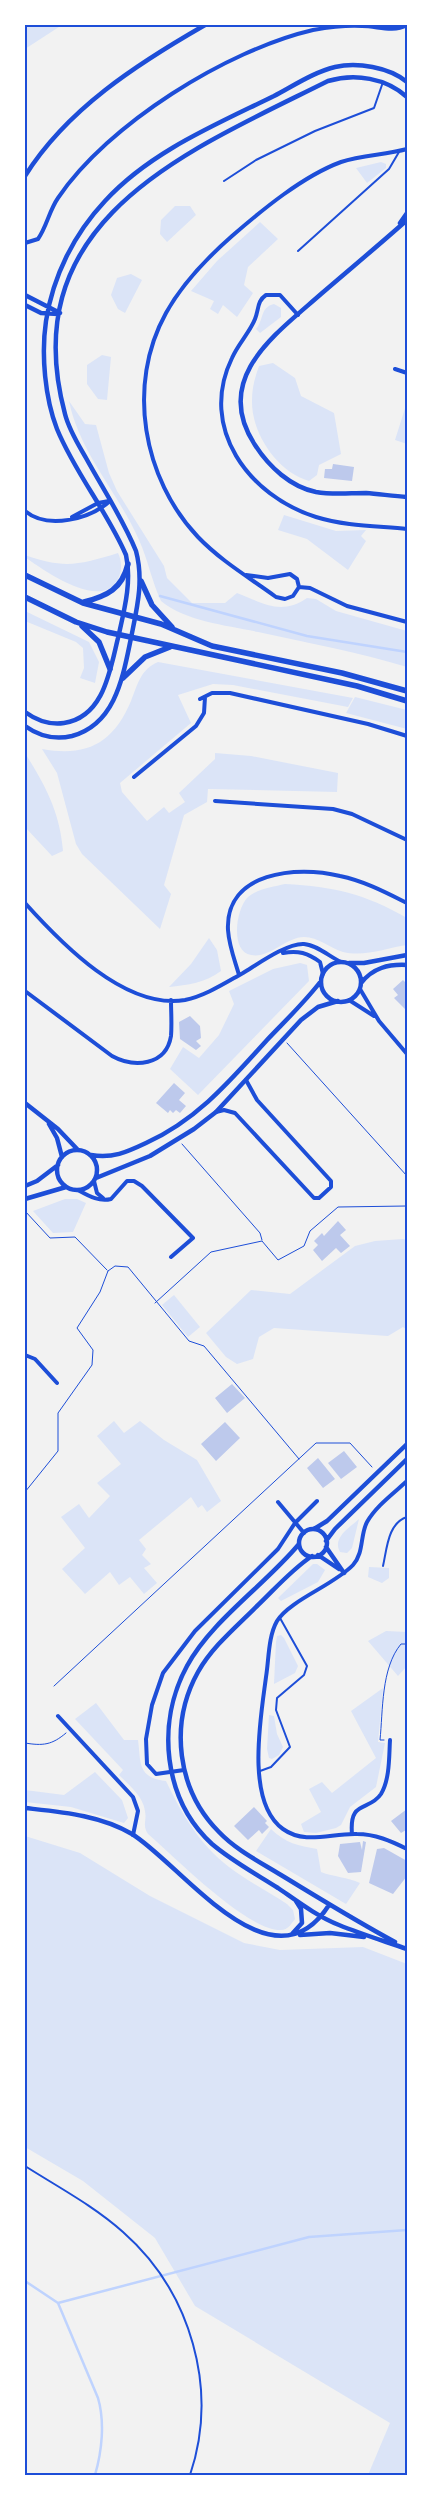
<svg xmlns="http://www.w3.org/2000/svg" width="432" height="2500" font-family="'Fira Sans',sans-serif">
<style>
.green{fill:#dbe4f7}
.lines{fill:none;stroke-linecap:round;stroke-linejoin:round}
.stream{stroke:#bfd3fe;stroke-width:2.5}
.building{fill:#bdc9ec}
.path{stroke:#1d4ed8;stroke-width:1}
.service{stroke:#1d4ed8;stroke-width:2}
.minor{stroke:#1d4ed8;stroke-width:4}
.tertiary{stroke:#1d4ed8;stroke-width:4.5}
.primary{stroke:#1d4ed8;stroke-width:5.5}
.neatline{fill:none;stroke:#1d4ed8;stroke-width:2}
</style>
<rect width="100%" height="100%" fill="#f2f2f2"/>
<!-- green -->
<path class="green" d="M25 25H62L25 49Z
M381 162 386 164V168L367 183 356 168Z
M175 206H190L196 215 167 242 160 234 161 220Z
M260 222 278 239 248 267 244 285 253 293 237 317 223 305 218 314 210 309 214 301 191 291 217 261Z
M131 274 142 280 125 313 118 309 111 295 117 278Z
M274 304 281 308V317L260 333 256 329C264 320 260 307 274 304Z
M102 355 111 357 107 400 98 399 87 384V365Z
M273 363 295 378 301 396 334 413 341 454 319 465 317 475 309 481C277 472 251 433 252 400 252 388 255 377 259 366Z
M69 401 85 424 96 425 109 473 117 491 164 566 167 578 192 603H225L237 593C263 603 281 616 307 598L316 599 336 611 407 631V667C358 652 308 643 258 632 226 625 187 622 161 601 152 582 148 560 139 540 118 492 80 454 69 401Z
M407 402V444L395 440Z
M284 515 336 531 366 530 361 536 366 541 348 570 307 539 278 530Z
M118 553C122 561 122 571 118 579 102 612 43 570 25 557V555C64 569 79 565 118 553Z
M25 611 89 642 99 662 95 683 80 678 84 668 83 648 76 642 25 621Z
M158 662 353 698 348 707 233 685 213 684 178 695 191 723 120 783 122 792 147 821 164 807 169 813 185 802 179 793 215 759V753L251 756 338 773 337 792 208 789 207 802 184 815 164 885 171 894 160 929 82 854 76 844 57 773 42 749C86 757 113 744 131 701 138 684 140 670 158 662Z
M355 697 407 710V729L346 713Z
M25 753C45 785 60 812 63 851L52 856 25 827Z
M285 884C335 887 363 893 407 918V945C386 948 365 957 343 952 330 948 318 937 304 937 286 937 269 959 251 955 230 951 236 910 247 898 256 889 273 887 285 884Z
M209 938 217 950 221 971C205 983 188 985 169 987L191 964Z
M300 963 307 965 309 981 198 1095 170 1069 183 1047 199 1058 219 1035 234 1004 229 991 273 969Z
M65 1199H77L86 1203 73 1232 53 1233 33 1211Z
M403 1239 407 1240V1330L403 1327 388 1336 274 1328 259 1337 253 1359 237 1364 226 1357 206 1333 251 1290 290 1294 355 1246 375 1241Z
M174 1295 200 1327 188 1337 162 1305Z
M114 1421 124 1433 140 1421 164 1440 197 1460 221 1501 207 1512 202 1505 198 1508 191 1497 139 1540 146 1549 142 1555 151 1564 144 1568 157 1583 144 1594 130 1577 119 1585 110 1572 85 1594 62 1569 85 1548 61 1517 79 1504 89 1518 110 1496 97 1483 121 1464 97 1436Z
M359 1519 352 1548 347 1553 340 1552C332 1538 349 1528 359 1519Z
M313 1564H317L325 1570 318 1582 281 1601 278 1598Z
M369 1567 389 1568V1578L382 1583 368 1577Z
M386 1631 407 1632V1666L398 1676 368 1641Z
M281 1635 284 1638 298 1666 295 1673 274 1684 276 1642 277 1636Z
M383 1688 378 1742 385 1743 376 1787 350 1807 341 1825 336 1828 316 1833 304 1832 301 1824 321 1812 309 1789 322 1782 332 1793 376 1758 351 1711Z
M96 1703 124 1740H138C141 1762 137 1778 166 1781 182 1814 199 1844 229 1867 247 1881 268 1891 287 1904L293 1910 295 1919C291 1924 288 1930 281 1930 247 1931 175 1857 148 1834 142 1825 147 1821 145 1811 143 1796 129 1785 119 1775L123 1770 75 1719Z
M269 1715 274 1716 277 1734 283 1747 279 1755 272 1759 269 1758 267 1749Z
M95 1772 122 1800 128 1818 124 1823 71 1807 25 1802V1790L64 1795Z
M271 1829C285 1843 299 1846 317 1849L321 1872C334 1877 347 1877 360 1883L346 1904 256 1851Z
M25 1836 80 1853 150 1896 244 1943 280 1950 363 1947 407 1964V2475H368L390 2423 195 2306 155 2238 83 2181 25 2147Z"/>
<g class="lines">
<!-- stream -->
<path class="stream" d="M160 596 307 636 407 652
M25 2281 58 2303 98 2398C105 2422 102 2451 95 2475
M58 2303 309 2237 407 2230"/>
</g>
<!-- building -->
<path class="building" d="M333 464 354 467 352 481 324 478 325 469H332Z
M403 980 407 984V1011L394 998 398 995 393 989Z
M190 1016 200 1026 201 1038 196 1041 201 1046 196 1050 180 1039 179 1022Z
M174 1083 185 1093 179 1100 186 1106 180 1113 176 1110 173 1113 170 1110 168 1113 156 1103Z
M338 1221 346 1230 340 1235 350 1246 341 1253 336 1248 322 1261 313 1250 318 1245 314 1241 322 1233 324 1236Z
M232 1384 245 1398 227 1413 215 1398Z
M225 1422 240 1438 216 1461 201 1444Z
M344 1451 357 1467 341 1479 328 1463Z
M318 1458 335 1479 323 1488 307 1468Z
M254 1807 267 1821 265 1823 269 1827 262 1834 259 1830 248 1840 234 1826Z
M407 1809V1832L406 1830 401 1833 391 1821Z
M363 1841 366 1842 361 1872 348 1873 338 1856 340 1844 360 1842 362 1850Z
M384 1848 407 1861V1876L393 1894 369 1883 377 1849Z"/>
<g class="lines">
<!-- path -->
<path class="path" d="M287 1043 407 1176
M182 1144 260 1233 262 1240
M25 1211 50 1238 75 1237 107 1270
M108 1271 115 1266 128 1267 189 1341 204 1346 299 1459
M155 1303 211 1252 262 1241 278 1260 304 1246 310 1231 338 1207 407 1206
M25 1492 58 1451V1413L92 1365 93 1350 77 1328 100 1292 108 1271
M54 1686 316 1443H350L372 1467
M384 1740H380C383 1711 381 1668 401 1644H407
M25 1743C43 1746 52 1745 66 1733"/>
<!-- service -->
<path class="service" d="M224 181 256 160 315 131 374 108 383 82
M298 251 389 169 399 152
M383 1566C387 1548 388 1523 407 1517
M260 1771 271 1767 290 1747 276 1710 277 1698 304 1675 307 1666 280 1618
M25 2166C58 2187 94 2206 123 2232 191 2292 219 2389 190 2475"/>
<!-- minor -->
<path class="minor" d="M25 243 38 239C47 226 49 211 58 198 108 124 227 50 313 30 330 27 346 25 362 26 378 26 392 33 407 25
M298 315 280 295H266C257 301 259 309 255 319 250 332 238 344 232 358 198 428 249 496 316 517 345 526 377 526 407 529
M395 369 407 373
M25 511C48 530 90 519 110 501
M72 517 98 503 109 501
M246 575 268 578 290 574 297 579 299 587 293 596 285 599 276 597C250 578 221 561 198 537 143 479 126 385 166 313 182 284 207 258 232 236 262 210 303 176 341 162 362 155 385 155 407 149
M299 587 310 588 347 606 407 622
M200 699 212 693H230L368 724 407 736
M134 777 196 726 204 713 205 697
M215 801 333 809 352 814 407 840
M25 903C61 943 125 1010 185 1000 205 996 225 983 243 973 258 964 287 943 304 944 317 945 330 957 341 962
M283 953C298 950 308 953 320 962L323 974
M239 975C235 961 229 946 228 930 225 872 297 865 340 876 364 881 385 892 407 903
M360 989 379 1021 407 1054
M25 991 112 1056C134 1068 166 1066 171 1036 172 1024 171 1012 171 1000
M349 1000 374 1016
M216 1112 224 1110 235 1113 314 1198H319L331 1187V1181L257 1100 246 1080
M94 1181 97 1193 103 1198
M78 1190C89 1196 99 1202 111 1199L127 1181H134L142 1186 193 1238 171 1257
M25 1355 35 1359 57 1383
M407 1481C394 1493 376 1506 367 1522 360 1535 364 1553 353 1565 334 1585 290 1600 277 1621 268 1637 269 1659 266 1677 261 1716 245 1802 283 1829 305 1845 331 1833 357 1834 375 1834 391 1841 407 1849
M278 1502 304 1533
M58 1716 133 1797 138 1811 133 1835
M184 1770 156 1774 147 1764 146 1739 152 1705 163 1673 195 1631 278 1549 295 1523 317 1501
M352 1834C349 1799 369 1812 381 1794 390 1779 389 1756 390 1740"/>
<!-- tertiary -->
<path class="tertiary" d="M25 176C67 109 137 64 205 25
M407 220C379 245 350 269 321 294 277 333 211 378 255 445 269 467 291 487 316 492 333 495 349 493 366 493 379 494 393 496 407 497
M400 223 407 213
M25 295 60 313
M25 305 41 313 58 314
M25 712C36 720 50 725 64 723 104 717 110 670 118 638 124 611 132 582 126 555 107 511 75 473 57 429 45 398 41 355 46 321 53 276 74 234 105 201 150 152 215 125 274 96 293 86 314 72 335 67 357 62 389 67 407 82
M25 726C39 736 55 740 72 736 116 724 123 676 131 638 137 608 144 581 136 551 123 519 103 489 86 458 78 444 69 430 65 414 13 219 188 151 328 81 355 73 386 78 407 97
M321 982a20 20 0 1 1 40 0a20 20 0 1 1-40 0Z
M349 963H364L407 955
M361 983C373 968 388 964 407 965
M25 1103 58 1129 78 1150
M49 1124 57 1138 62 1157
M57 1170a20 20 0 1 1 40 0a20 20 0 1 1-40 0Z
M91 1155C112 1159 127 1152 146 1143 197 1120 230 1081 267 1040 285 1021 305 1002 321 981
M96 1178 150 1156 194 1129 216 1112 301 1020 318 1007 338 1001
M25 1186 37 1181 58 1165
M25 1199 66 1187
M314 1529 327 1521 407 1444
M299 1543a14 14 0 1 1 28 0a14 14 0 1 1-28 0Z
M326 1541 335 1529 407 1459
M299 1544C266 1584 211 1621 187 1666 156 1723 163 1799 212 1844 232 1861 256 1874 278 1888 297 1901 318 1917 339 1925 361 1934 384 1941 407 1949
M326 1547 344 1573
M318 1555 339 1569
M312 1556C291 1570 274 1590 256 1607 236 1627 212 1647 198 1672 169 1724 177 1790 219 1832 236 1850 260 1862 281 1875 319 1898 356 1921 395 1942
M25 1808C61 1812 100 1815 132 1834 182 1865 272 1994 329 1905
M292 1934 302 1923 301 1909 296 1901
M300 1935 330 1933 364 1937"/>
<!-- primary -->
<path class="primary" d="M25 575 83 603 161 624 212 646 342 673 407 691
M141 581 152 605 172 627
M25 597 76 622 107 632 357 686 407 701
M84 602C107 596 122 589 128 564
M82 626 99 642 110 669
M123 678 145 657 170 647"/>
</g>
<!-- border -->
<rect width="432" height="2500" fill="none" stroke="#ffffff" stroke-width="52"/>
<rect x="26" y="26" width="380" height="2448" class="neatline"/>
</svg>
